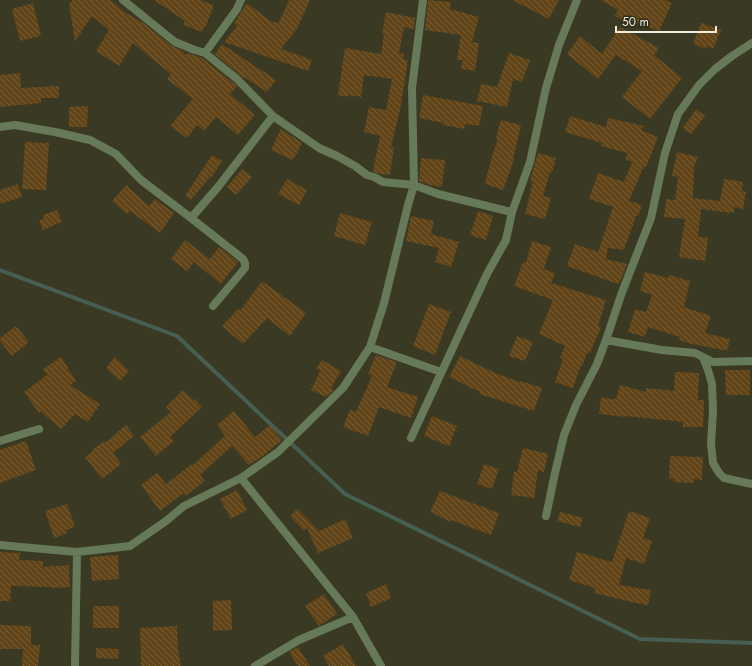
<svg xmlns="http://www.w3.org/2000/svg" width="752" height="666" font-family="Jost,sans-serif">
<style>
.lines{fill:none;stroke-linecap:round;stroke-linejoin:round}
.stream{stroke:#475f52;stroke-width:4}
.building{fill:url(#building-back-hatch)}
.street{stroke:#667a5a;stroke-width:8}
</style>
<defs>
<pattern id="building-back-hatch" width="6" height="6" patternUnits="userSpaceOnUse"><rect width="6" height="6" fill="#614417"/><path d="M-1 5l2 2M0 0l6 6M5-1l2 2" fill="none" stroke="#785f38"/></pattern>
</defs>
<rect width="100%" height="100%" fill="#3a3923"/>
<g class="lines">
<!-- stream -->
<path class="stream" d="M0 270 177 336 345 494 640 639 752 643"/>
</g>
<!-- building -->
<path class="building" d="M73 0H110L126 13 142 22 172 46 181 50 186 55 188 53 202 58 237 86 230 94 255 115 238 135 216 117 204 131 197 125 187 138 170 126 193 99 167 79 171 74 133 43 119 66 96 51 109 30 92 16 75 41 69 4Z
M154 0H201L214 5 205 28 204 27 202 32 183 25 185 21Z
M289 0H310L297 29 281 49 312 60 308 71 224 42 237 26 234 23 247 3 273 23 274 21 278 24Z
M428 0 451 2 450 9 479 17 472 42 479 43 475 71 461 69 463 60H457L461 35 425 30Z
M512 0H559L549 19Z
M601 0H665L672 3 659 31 631 21 630 23 615 16 618 10Z
M33 3 41 36 20 41 12 9Z
M386 12 415 18 414 29 404 27 399 53 404 54 403 59 408 60 400 110 391 147H394L390 175 379 174 373 171 380 136 364 132 369 107 386 110 392 79 364 75 361 97 348 95V97L338 95 345 48 381 54 384 34H382Z
M701 23 721 30 713 49 707 46 706 49 693 44Z
M620 27 659 48 654 55 682 78 650 119 622 97 642 71 616 55 598 79 567 54 580 36 602 54Z
M222 44 276 80 267 92 244 77 243 78 215 54Z
M509 53 530 60 522 82 513 79 507 107 477 101 481 84 497 87Z
M20 73 21 88 59 86V98H41V103L0 107V75Z
M423 95 483 106 479 126 465 124 464 129 443 125V123L419 118Z
M88 106 87 127H69V107Z
M696 109 705 116 691 134 683 128Z
M570 116 606 127 608 118 644 126 641 130 658 137 646 167 644 166 629 201 642 205 638 216H636L624 250 608 248 606 259 627 264 620 282H619L618 284 567 266 575 244 598 252 613 207 589 199 598 173 624 182 632 162 625 159 628 153 601 146 602 143 565 132Z
M501 120 521 125 513 160H514L503 190 485 184 492 156 498 139 496 138Z
M281 129 302 143 293 160 271 150Z
M25 142 49 143 46 190 22 189Z
M677 152 698 157 694 166 693 198 720 201 724 179 743 182 742 191 746 192 743 209 734 207V212H731V213L701 209 698 237 708 238 705 261 679 257 685 219 664 217 666 199 675 200 678 177 672 176Z
M538 153 556 158 552 173 550 172 543 196 551 198 545 219 525 214 533 182 530 181Z
M212 155 222 161 211 178 210 177 191 200 185 196Z
M421 158 445 160 442 187 430 185 419 181Z
M242 169 252 177 236 195 227 187Z
M287 179 307 190 299 205 278 194Z
M18 184 22 197 0 204V190Z
M126 185 149 206 155 199 174 213 160 233 130 211 127 214 112 201Z
M57 210 62 222 43 230 39 221 44 218 43 215Z
M478 211 493 216 486 240 470 235Z
M340 213 372 222 365 245 334 236Z
M411 216 434 221 431 234 459 242 451 267 435 262 439 248 406 241Z
M185 240 210 259 219 247 238 262 221 284 194 262 187 271 171 259Z
M532 241 551 247 544 269 555 273 551 283 606 300 598 326 601 328 589 354 587 353 582 366 581 365 573 388 555 382 563 359 560 358 565 346 539 334 553 300 514 286 523 262H526Z
M645 272 668 278 669 275 690 281 684 307 711 316 705 333 730 339 727 351 694 344V345L679 340 680 337 648 327 645 337 628 332 635 309 646 312 652 295 640 291Z
M262 281 306 313 290 336 267 318 243 344 222 326 238 309 240 311Z
M429 304 451 312 435 355 413 346Z
M16 326 29 342 12 356 0 341V338Z
M517 336 533 342 525 361 509 356Z
M376 355 397 362 387 387 418 397 411 418 379 407 368 436 343 427 350 410 356 412 372 376 368 374Z
M460 356 495 373 520 382 521 381 542 388 534 411 479 394 480 392 449 377Z
M61 357 76 381 70 385 100 404 88 422 75 414 61 429 41 412 39 413 24 392 47 375 43 369Z
M115 357 129 371 120 381 106 368Z
M322 360 341 371 331 388 334 390 326 397 311 390 320 371 316 369Z
M725 370H750V395H726Z
M675 372 699 373 698 400H704L703 427H683V422L626 416V417L599 414 601 398 616 399 620 385 646 392V388L674 391Z
M183 390 193 400 195 399 202 407 170 437 174 441 156 456 140 437 171 412 166 407Z
M234 411 255 437 270 425 282 440 267 452V453L249 465 232 446 200 475 205 481 186 496 184 493 160 511 141 485 157 473 166 484 192 464 193 465 225 436 217 425Z
M432 416 457 426 449 446 424 436Z
M126 425 134 436 113 453 121 464 102 479 85 457 92 452 91 451 104 441 105 443Z
M26 441 36 470 0 483V450Z
M523 448 548 454 544 472 538 470 534 498 511 495 514 472H517Z
M670 456 703 457 702 480 694 479V483L674 482V479L669 478Z
M484 464 499 469 492 489 477 484Z
M237 490 247 510 231 519 220 499Z
M440 491 499 513 491 535 451 520V522L430 512Z
M67 504 75 527 66 530 67 533 54 538 45 511Z
M298 509 319 531 345 519 353 538 318 553 307 528 304 531 290 516Z
M629 511 650 518 643 538 652 541 644 564 626 558 619 585 651 590 648 605 631 602 594 593 595 588 569 580 577 552 612 562Z
M560 512 583 518 580 527 557 521Z
M0 552 20 553 19 560 43 561V567L69 565 70 587 53 588V587L11 586 10 601H0Z
M118 555 119 579 92 581 90 557Z
M386 584 391 598 371 607 366 593Z
M324 594 337 614 319 626 305 606Z
M231 600 232 630 213 631V601Z
M93 606H119V628H93Z
M0 625 31 626V645H40L38 666H22L23 649H0Z
M177 626 178 650 181 666H141L140 628Z
M343 644 356 666H329L323 656Z
M298 647 310 666H298L289 652Z
M96 648 119 649 118 659 96 658Z"/>
<g class="lines">
<!-- street -->
<path class="street" d="M123 0 175 42 195 50 205 53 237 79 273 116 319 148 337 156 355 166 367 175 374 177 383 182 414 185 438 194 512 212
M205 53 237 9 241 0
M0 127 15 125 55 132 90 140 116 154 141 180 191 218 243 259 245 263V268L213 306
M191 218 218 187 273 116
M606 340 662 350 695 353 703 357 708 370 712 384 713 411 711 444 713 463 719 473 724 478 752 484
M370 347 441 372
M703 357 713 362 752 361
M411 438 487 274 506 240 512 212 530 162 546 88 559 45 577 0
M0 441 39 429
M241 478 353 617 381 666
M546 516 555 473 564 435 576 405 597 364 606 340 621 295 651 218 665 153 678 114 699 85 715 69 732 56 752 43
M0 545 21 547 77 552 130 546 166 521 184 506 241 478 278 452 343 388 370 347 384 303 408 205 414 185 412 88 423 0
M75 666 77 552
M255 666 299 640 353 617"/>
</g>
<!-- scale -->
<path d="M616 26v6h100v-6" fill="none" stroke="#edecdf" stroke-width="2"/>
<text x="622" y="26" font-size="12" fill="#edecdf" stroke="#302e19" stroke-width="3" paint-order="stroke">50 m</text>
</svg>
